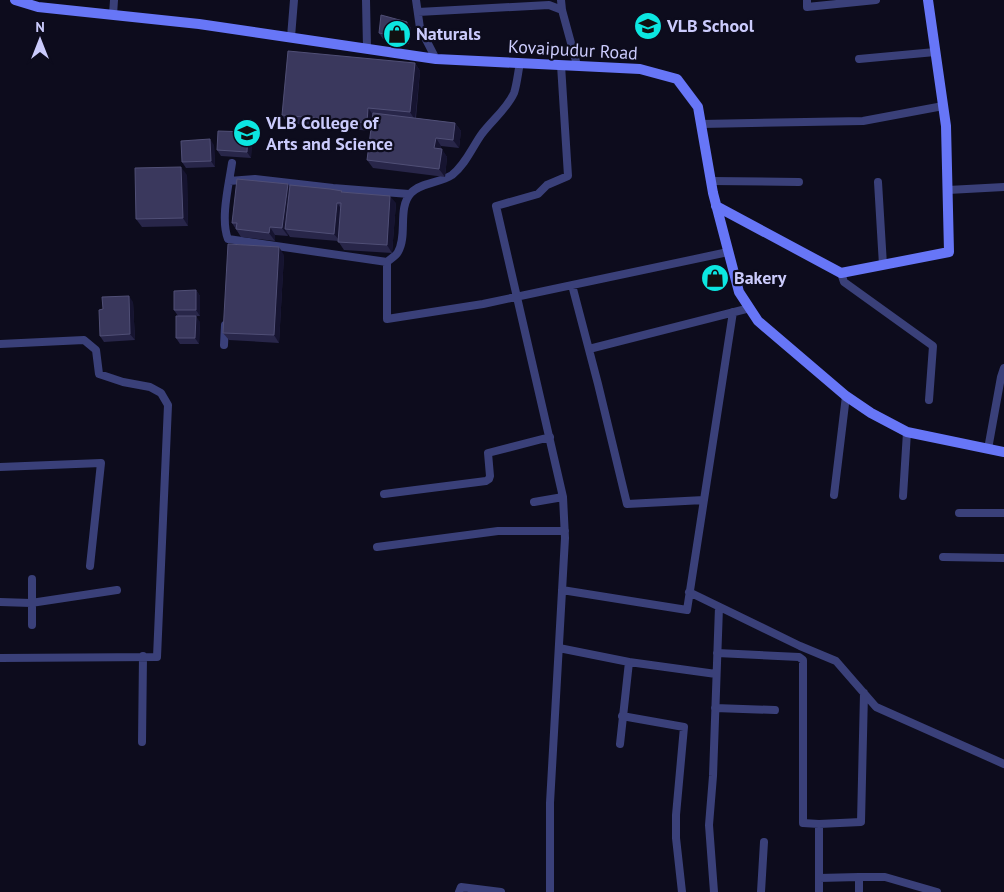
<svg xmlns="http://www.w3.org/2000/svg" width="1004" height="892" font-family="'PT Sans',sans-serif">
<style>
.lines{fill:none;stroke-linecap:round;stroke-linejoin:round}
.street{stroke:#3a4079;stroke-width:8}
.secondary{stroke:#6776f7;stroke-width:10}
.wall{fill:#282649}
.shaded-wall{fill:#161430}
.building{fill:#3a385d;stroke:#504f76}
.labels{text-anchor:middle;stroke-width:4.5;stroke-linejoin:round;paint-order:stroke}
.poi-label{font-size:18px;font-weight:bold;fill:#cbcbfc;stroke:#0d0c1d;text-anchor:start}
.street-label{font-size:18px;fill:#cbcbfc;stroke:#0d0c1d}
</style>
<rect width="100%" height="100%" fill="#0d0c1d"/>
<g class="lines">
<!-- street -->
<path class="street" d="M366 0 367 48
M416 0 420 28 436 59
M561 0 562 10 577 65
M807 0V7L876 0
M418 12 549 5 562 10
M113 15 114 0
M291 37 294 0
M859 59 935 52
M701 124 863 121 943 106
M232 163C229 184 220 219 228 239L387 262C390 259 396 256 398 252 408 235 397 208 411 193 420 183 440 183 452 175 465 165 472 148 481 135 491 121 507 109 514 93 517 84 518 72 520 63
M229 181 255 179 333 188 409 194
M711 181 799 182
M878 182 883 265
M948 190 1004 187
M387 262V319L483 304 728 252
M841 273 844 282 933 346 929 400
M572 285 598 384 627 504 704 500
M0 344 84 340 96 350 99 374 123 382 150 387 161 393 168 405 157 657 0 658
M224 345 225 325
M589 349 750 308
M988 449 1001 377 1004 368
M0 467 101 463 90 566
M384 494 486 481 489 479 490 476 488 453 550 437
M834 495 846 396
M903 496 907 432
M534 502 563 497
M959 513H1004
M377 547 498 531H565
M943 557 1004 558
M32 579V625
M562 590 687 610 733 312
M689 592 800 646 836 661 876 707 1004 764
M0 602 31 603 117 590
M559 648 629 662 620 744
M717 653 799 657 803 660V823L819 824V892
M629 662 716 674
M715 708 775 710
M622 716 684 727 676 815V838L682 892
M142 742 143 656
M819 824 861 822 864 693
M859 877H885L937 892
M819 878 859 877V892
M459 892 461 887 501 892
M550 892V803L565 538 563 497 496 206 538 194 547 185 568 176 561 65
M714 892 709 825 713 776 719 607
M761 892 764 842"/>
<!-- secondary -->
<path class="secondary" d="M15 0 38 7 199 24 436 59 640 69 677 79 698 107 713 193 739 292 758 321 846 396 871 413 907 432 1004 452
M716 206 841 273 949 252 946 126 928 0"/>
</g>
<!-- wall -->
<path class="wall" d="M407 22 411 28 409 44 383 39 379 33Z
M415 63 420 71 416 118 455 123 461 131 459 148 441 146V149L447 157 445 177 373 168 367 160 371 131 287 123 282 115Z
M248 132 252 138 251 158 221 156 217 150Z
M214 145 215 167 186 168 182 162Z
M187 175 188 226 142 227 136 219Z
M288 184 290 187 343 192 396 203 392 253 344 250 338 241 290 237 288 234V236L275 235V241L241 237 232 223Z
M284 255 279 343 229 340 223 333Z
M196 290 200 296V316H186L200 322 199 344H180L176 338 178 316 174 310Z
M133 302 135 340 104 342 100 336 103 309Z"/>
<!-- shaded-wall -->
<path class="shaded-wall" d="M407 22 411 28 409 44 405 38Z
M415 63 420 71 415 120 410 112Z
M368 108 374 116 372 131 367 123Z
M455 123 461 131 459 148 453 140Z
M248 132 252 138 251 158 247 152Z
M436 138 441 146 440 156 434 148Z
M210 139 214 145 215 167 211 161Z
M442 149 447 157 445 177 439 169Z
M181 167 187 175 188 226 183 218Z
M288 184 294 192 285 229 288 234V236L282 228Z
M390 196 396 203 392 253 387 245Z
M337 203 343 211 340 241 334 234Z
M270 227 275 235V241L269 233Z
M279 247 284 255 279 343 274 335Z
M196 290 200 296V316L196 310Z
M129 296 133 302 135 340 130 334Z
M196 316 200 322 199 344 195 338Z"/>
<!-- building -->
<path class="building" d="M381 15 407 22 405 38 379 33Z
M288 51 415 63 410 112 368 108 367 123 282 115Z
M373 113 455 123 453 140 436 138 434 148 442 149 439 169 367 160Z
M218 131 248 132 247 152 217 150Z
M210 139 211 161 182 162 181 141Z
M181 167 183 218 136 219 135 168Z
M237 179 288 184 282 228 270 227 269 233 236 229 237 223H232Z
M290 185 330 189 342 191 341 192 390 196 387 245 338 242 341 203H337L334 234 285 229Z
M228 244 279 247 274 335 223 333Z
M196 290V310H174V291Z
M129 296 130 334 100 336 99 310 103 309 102 297Z
M176 316H196L195 338H176Z"/>
<!-- icons -->
<defs>
<g id="school-disc" transform="scale(1.4375)"><circle r="9.5" fill="#0ce7e1" stroke="#0d0c1d"/><path d="M0-5L7-2L0 1L-7-2ZM-4 1L0 2.5L4 1V4Q0 6-4 4Z" fill="#111"/></g>
<g id="shop-disc" transform="scale(1.4375)"><circle r="9.5" fill="#0ce7e1" stroke="#0d0c1d"/><path d="M-5-2.5h2.3a2.7 3.5 0 0 1 5.4 0H5L5.5 6h-11ZM-1.5-2.5h3a1.5 2.3 0 0 0-3 0Z" fill="#111"/></g>
<g id="university-disc" transform="scale(1.4375)"><circle r="9.5" fill="#0ce7e1" stroke="#0d0c1d"/><path d="M0-5L7-2L0 1L-7-2ZM-4 1L0 2.5L4 1V4Q0 6-4 4Z" fill="#111"/></g>
</defs>
<g fill-rule="evenodd">
<use href="#school-disc" x="648" y="26"/>
<use href="#shop-disc" x="397" y="34"/>
<use href="#university-disc" x="247" y="133"/>
<use href="#shop-disc" x="715" y="278"/>
</g>
<g class="labels">
<!-- poi labels -->
<g class="poi-label">
<text x="667" y="32">VLB School</text>
<text x="416" y="40">Naturals</text>
<text x="266" y="129">VLB College of<tspan x="266" dy="21">Arts and Science</tspan></text>
<text x="734" y="284">Bakery</text>
</g>
<!-- street labels -->
<g class="street-label">
<text transform="translate(573 50) rotate(3)" y="6">Kovaipudur Road</text>
</g>
</g>
<!-- north arrow -->
<g transform="translate(40 40)" stroke="#0d0c1d" stroke-width="4" paint-order="stroke">
<path d="M0-4L9 19L0 12L-9 19Z" fill="#cbcbfc"/>
<text y="-8" font-size="14" font-weight="bold" text-anchor="middle" fill="#cbcbfc">N</text>
</g>
</svg>
